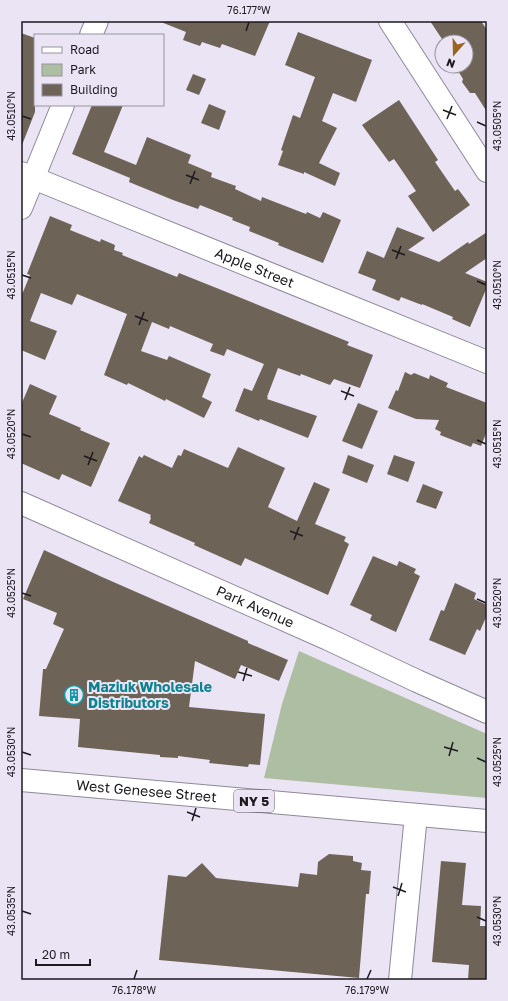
<svg xmlns="http://www.w3.org/2000/svg" width="508" height="1001" font-family="'Golos Text',sans-serif">
<style>
.green{fill:#adbea2}
.building{fill:#6e6357}
.lines{fill:none;stroke-linecap:round;stroke-linejoin:round}
.minor-casing{stroke:#8f8998;stroke-width:24}
.major-casing{stroke:#8f8998;stroke-width:24}
.minor{stroke:#fff;stroke-width:22}
.major{stroke:#fff;stroke-width:22}
.ticks{fill:none;stroke:#1c191f;stroke-width:1.5}
.labels{text-anchor:middle;stroke-width:4;stroke-linejoin:round;paint-order:stroke}
.shield{fill:#ebe4f5;stroke:#5a565f;stroke-width:1}
.shield-label{font-size:13px;font-weight:bold;fill:#1c191f}
.street-label{font-size:14px;fill:#1c191f;stroke:#ebe4f5}
.culture-label{font-size:14px;font-weight:bold;fill:#0d838f;stroke:#ebe4f5;text-anchor:start}
.neatline{fill:none;stroke:#1c191f;stroke-width:1.5}
.ticks-label{font-size:10px;text-anchor:middle;fill:#1c191f}
</style>
<rect width="100%" height="100%" fill="#ebe4f5"/>
<!-- green -->
<path class="green" d="M299 651 487 734V798L264 778 282 704Z"/>
<!-- building -->
<path class="building" d="M161 21H270L255 56 222 44 220 48 202 42 200 46 183 40 186 32 161 22Z
M430 21H481L487 30V112L475 93H470L462 82 463 79 455 66H466V42H444Z
M298 32 372 60 356 102 333 93 322 121 337 128 319 163 340 173 335 186 304 172V174L278 165 283 151 281 150 293 115 300 118 315 77 285 65Z
M21 33 35 38V112L22 145Z
M193 74 206 79 199 95 186 90Z
M399 100 438 160 435 162 455 191 458 189 470 205 433 232 408 196 416 191 394 159 389 162 362 125Z
M209 104 226 111 219 130 201 123Z
M92 105H123L104 152 136 165 147 137 191 155 188 163 212 173 211 177 236 186 235 189 261 201 262 197 306 214 307 212 320 218 323 212 341 220 323 263 278 245 279 243 249 231 250 227 232 220 233 218 200 205 198 209 173 200 129 182 130 178 72 154Z
M50 216 72 225 70 230 100 242 101 239 115 245 114 250 123 253 122 255 177 277 179 273 219 289 349 342 347 345 373 355 360 388 334 379 330 385 301 374 300 376 278 368 267 397H268L267 399 317 416 308 438 260 419 259 421 235 411 244 388 252 391 264 364 227 349 224 356 210 351 213 344 170 326 169 329 152 322 141 351 167 360 169 356 211 374 202 397 212 402 204 418 166 399 165 401 128 383 127 385 104 375 127 314 77 294 72 305 41 293 30 321 57 331 45 360 21 350V297L30 275 27 274Z
M397 227 425 238 408 250 439 262 468 242 469 244 487 232V258L465 273 487 282V287L470 327 452 319 453 317 422 304V305L401 297 399 301 372 290 376 280 358 273 367 251 384 258Z
M405 372 411 375 414 373 429 379 430 375 448 383 446 387 487 403V431L481 446 473 443 471 447 440 435 441 432 435 429 439 420 416 419 388 408 396 390 398 391Z
M30 384 57 396 49 414 81 428 80 430 110 443 91 487 62 474 59 480 21 463V405Z
M358 403 378 411 362 449 342 441Z
M238 447 285 468 268 507 297 521 314 482 330 489 315 524 346 537 344 541 349 544 328 595 245 558 241 566 194 545 195 543 149 523 151 518 150 517 151 515 118 501 139 456 142 458 144 455 172 468 178 455 181 456 184 449 228 468Z
M348 455 374 465 367 483 342 473Z
M394 455 415 462 408 482 387 474Z
M423 484 443 492 436 509 416 502Z
M44 550 102 577 248 641V643L288 660 279 681 241 665 235 679 195 661 189 707 265 714 260 765 249 764 248 767 209 763 210 760 178 756V758L160 757V755L78 747 80 719 39 716 43 669H46L64 629 53 624 57 613 23 599Z
M373 556 397 566 399 561 416 569 414 573 420 576 396 632 370 620 372 615 350 605Z
M455 583 476 593 474 599 487 605V615L480 631 477 629 465 655 429 640 441 610 444 611Z
M329 854 353 856V861L362 863 361 870 371 871 369 894H366L359 978 159 960 168 875 186 877 202 863 216 878 298 887 300 873 317 875 318 862Z
M441 861 466 863 462 905 481 906 480 926H487V980H468L469 965 432 962Z"/>
<g class="lines">
<!-- minor casing -->
<g class="minor-casing">
<g id="minor">
<path d="M390 21 487 171"/>
<path d="M91 35 97 21"/>
<path id="s1" d="M21 173 487 362"/>
<path d="M21 208 63 105"/>
<path id="s2" d="M21 503 328 639 417 681 487 712"/>
<path d="M400 980 416 815"/>
</g>
</g>
<!-- major casing -->
<g class="major-casing">
<g id="major">
<path id="s3" d="M21 780 487 821"/>
</g>
</g>
<!-- minor -->
<use href="#minor" class="minor"/>
<!-- major -->
<use href="#major" class="major"/>
</g>
<!-- ticks -->
<path class="ticks" d="M246 31 249 22M443 110 456 115M22 116 31 119M447 119 452 106M477 122 486 126M186 175 199 180M190 184 195 171M392 250 405 255M396 259 401 246M22 275 31 278M477 281 486 285M135 316 148 321M139 325 144 312M341 391 354 396M345 400 350 387M22 434 31 437M477 440 486 444M84 456 97 461M88 465 93 452M290 531 303 536M294 540 299 527M22 593 31 596M477 599 486 603M238 672 252 676M243 681 247 668M444 747 458 751M22 752 31 755M449 756 453 742M477 758 486 762M187 812 200 817M192 821 196 808M393 887 406 892M398 896 402 883M22 911 31 914M477 917 486 921M134 979 137 970M367 979 371 970"/>
<!-- icons -->
<defs>
<g id="building-ring" transform="scale(1)"><circle r="9.5" fill="#ebe4f5" stroke="#0f9aa8" stroke-width="1.5"/><path d="M-4-6H4V6H1V3H-1V6H-4ZM-2.5-4.3h1.7v1.8h-1.7ZM.8-4.3h1.7v1.8H.8ZM-2.5-1h1.7V.8h-1.7ZM.8-1h1.7V.8H.8Z" fill="#0f9aa8"/></g>
</defs>
<g fill-rule="evenodd">
<use href="#building-ring" x="74" y="695"/>
</g>
<g class="labels">
<!-- shield labels -->
<rect class="shield" x="234" y="790" width="40" height="22" rx="3"/>
<g class="shield-label">
<text x="254" y="806">NY 5</text>
</g>
<!-- street labels -->
<g class="street-label">
<text dy="5" stroke="none"><textPath href="#s1" startOffset="252">Apple Street</textPath></text>
<text dy="5" stroke="none"><textPath href="#s2" startOffset="256">Park Avenue</textPath></text>
<text dy="5" stroke="none"><textPath href="#s3" startOffset="126">West Genesee Street</textPath></text>
</g>
<!-- culture labels -->
<g class="culture-label">
<text x="88" y="692">Maziuk Wholesale<tspan x="88" dy="16">Distributors</tspan></text>
</g>
</g>
<!-- border -->
<rect width="508" height="1001" fill="none" stroke="#ebe4f5" stroke-width="44"/>
<!-- legend -->
<rect x="34" y="34" width="130" height="72" fill="#ebe4f5" stroke="#98939f"/>
<rect x="42" y="47" width="20" height="6" fill="#ffffff" stroke="#98939f"/>
<text x="70" y="54" font-size="12" fill="#1c191f">Road</text>
<rect x="42" y="64" width="20" height="12" fill="#adbea2" stroke="#98939f"/>
<text x="70" y="74" font-size="12" fill="#1c191f">Park</text>
<rect x="42" y="84" width="20" height="12" fill="#6e6357" stroke="#98939f"/>
<text x="70" y="94" font-size="12" fill="#1c191f">Building</text>
<!-- north arrow -->
<g transform="translate(454 54) rotate(200)"><circle r="19" fill="#ebe4f5" stroke="#98939f"/>
<path d="M0-3L7 15L0 10L-7 15Z" fill="#9b631f"/>
<text y="-6" font-size="11" font-weight="bold" text-anchor="middle" fill="#1c191f">N</text>
</g>
<!-- scale -->
<path d="M36 959v6h54v-6" fill="none" stroke="#1c191f" stroke-width="2"/>
<text x="42" y="959" font-size="12" fill="#1c191f" stroke="#ebe4f5" stroke-width="3" paint-order="stroke">20 m</text>
<rect x="22" y="22" width="464" height="957" class="neatline"/>
<g class="ticks-label">
<text x="249" y="14">76.177°W</text>
<text transform="translate(11 116) rotate(-90)" y="4">43.0510°N</text>
<text transform="translate(497 126) rotate(-90)" y="4">43.0505°N</text>
<text transform="translate(11 275) rotate(-90)" y="4">43.0515°N</text>
<text transform="translate(497 285) rotate(-90)" y="4">43.0510°N</text>
<text transform="translate(11 434) rotate(-90)" y="4">43.0520°N</text>
<text transform="translate(497 444) rotate(-90)" y="4">43.0515°N</text>
<text transform="translate(11 593) rotate(-90)" y="4">43.0525°N</text>
<text transform="translate(497 603) rotate(-90)" y="4">43.0520°N</text>
<text transform="translate(11 752) rotate(-90)" y="4">43.0530°N</text>
<text transform="translate(497 762) rotate(-90)" y="4">43.0525°N</text>
<text transform="translate(11 911) rotate(-90)" y="4">43.0535°N</text>
<text transform="translate(497 921) rotate(-90)" y="4">43.0530°N</text>
<text x="134" y="994">76.178°W</text>
<text x="367" y="994">76.179°W</text>
</g>
</svg>
